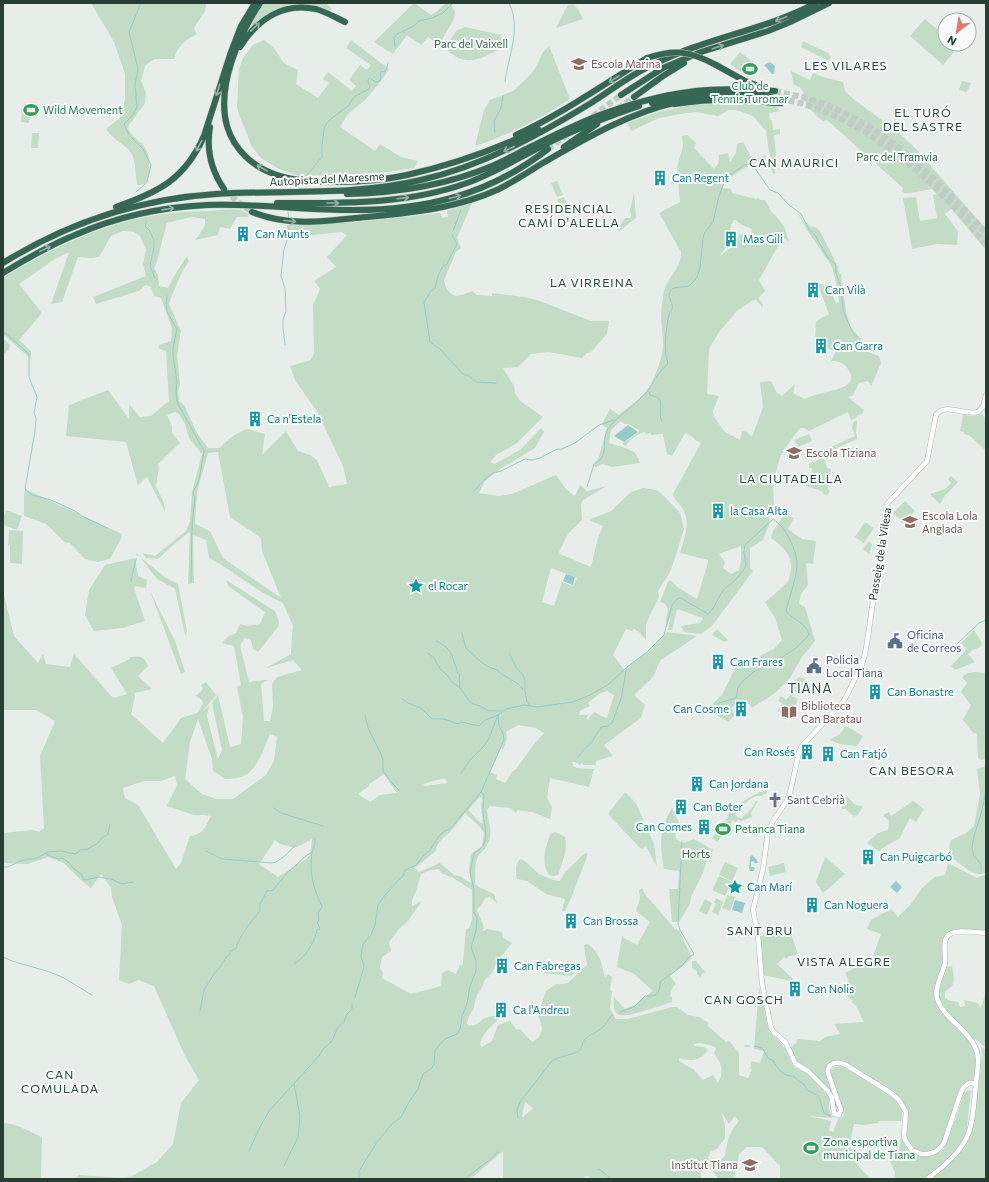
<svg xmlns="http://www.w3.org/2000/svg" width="989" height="1182" font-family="Commissioner,sans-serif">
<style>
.green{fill:#c2dcc5;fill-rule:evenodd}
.water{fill:#96cbcb}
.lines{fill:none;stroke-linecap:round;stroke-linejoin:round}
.stream{stroke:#96cbcb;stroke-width:1}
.highway-tunnel{stroke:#c1cbc5;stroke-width:6;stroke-dasharray:6 3;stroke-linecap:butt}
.secondary-casing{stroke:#a6b8af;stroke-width:5.5}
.highway-casing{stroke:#c3c9c6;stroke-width:7}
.secondary{stroke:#fff;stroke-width:4.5}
.highway{stroke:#366755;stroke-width:6}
.highway-bridge-casing{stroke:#c3c9c6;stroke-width:7;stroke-linecap:butt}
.highway-bridge{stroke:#366755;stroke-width:6}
.oneway{stroke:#96b0a6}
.labels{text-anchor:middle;stroke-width:4;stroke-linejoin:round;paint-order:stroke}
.park-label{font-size:11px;fill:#367043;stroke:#f7faf8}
.education-label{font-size:11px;fill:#785e54;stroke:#f7faf8;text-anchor:start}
.leisure-label{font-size:11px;fill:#27864d;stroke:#f7faf8;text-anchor:start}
.culture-label{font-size:11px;fill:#0d838f;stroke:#f7faf8;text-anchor:start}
.street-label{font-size:11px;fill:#273e34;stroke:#f7faf8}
.service-label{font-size:11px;fill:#4e5e75;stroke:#f7faf8;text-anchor:start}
.worship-label{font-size:11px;fill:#5b616d;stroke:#f7faf8;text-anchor:start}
.neighbourhood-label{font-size:12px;letter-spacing:1px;fill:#254e3d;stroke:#f7faf8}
.quarter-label{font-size:13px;letter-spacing:1px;fill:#254e3d;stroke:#f7faf8}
</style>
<rect width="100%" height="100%" fill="#e7eee9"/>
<!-- green -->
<path class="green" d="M91 3H205L206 5 205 11 194 28 195 31 197 34C187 39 176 47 174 59H155L151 61 145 66 141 81 146 93 145 103 129 125 128 129C131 135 136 138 141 143 150 151 150 164 149 175 148 182 144 185 138 185L137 184C135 172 137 157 127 148 120 142 112 138 106 129L120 118 125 100V74L114 42Z
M264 3H326L332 9 328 11 306 6 263 18 248 31 257 12Z
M414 3 431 15 436 12 446 3 451 4 455 12 454 19 439 45 428 37 421 45 407 35 393 54 374 42Z
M573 4 578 9 583 19 556 28 567 6Z
M925 19 945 36V44H954L958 47 943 65 910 36Z
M465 27 501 35V44L500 49C478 60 465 68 445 48L456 31Z
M264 40 273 47 284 63 298 70 296 84 318 98 329 83 323 79 328 72 352 91 356 86 349 80 360 65 367 70 371 65 346 48 351 40 389 69 381 81 366 99 347 115 340 127 375 151 380 144 401 157 418 161 414 168 381 173 338 175 299 176 279 169 261 158 251 145 247 134 239 115 237 107 238 87 239 69 243 58 253 45Z
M803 41 828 53 831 57 829 61 801 47Z
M549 46 570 99C539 119 510 135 475 146L484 110 490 100 513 91 526 79 535 69 543 52Z
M740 52 758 66 748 77 730 64Z
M791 71 810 80 813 73 826 78 843 82 845 91 852 98 898 132 916 149 986 229V250L965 225 951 209 945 214 958 231 957 245 937 244 912 249 903 198 916 197 920 221 937 218 933 195 937 194 932 189 910 193H904L902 191 903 188 827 120 823 121C818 117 813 113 809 108 801 98 809 90 794 85Z
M962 81 971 83 967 92 959 90Z
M735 103 772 105 777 107 780 111 769 113 770 120H772L773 130 780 129V134L774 135 776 154 775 174 772 173 766 131 753 116 736 110H728L718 116 696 112 680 114 659 118 631 131 627 123 658 112 692 105Z
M22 107 30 108 29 123 21 122Z
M32 133H39L38 148H31Z
M687 135 696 143 694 148 714 169 718 164 719 155 728 153 730 162 736 153 737 144 743 142 753 160 765 155 766 158 746 167 725 181 723 188 731 189 732 193 756 199 758 198 761 200H765L771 211 784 226 789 242 783 237 759 280 765 291 758 298 763 304 762 307 756 300 752 301 737 311 719 332 709 349 707 394 719 396 713 411 714 417 725 432 740 440 742 431 747 432 752 437 763 407 760 382 771 381 777 393 782 396 795 384 793 393 804 399C810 397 816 394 823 393 833 390 859 387 849 371 845 363 839 361 831 361L836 351 825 348 826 344 815 341 816 321 829 314 818 285 822 284 824 286 829 285 836 304 839 302C838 292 835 275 831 265L807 230 796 210 804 222H806L810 226 817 228 820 231 838 267 839 274H841L846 312 851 328 863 341 868 352 879 356 881 363 874 380 871 386 868 381 859 383 853 395 848 397 864 410 862 414 858 415 857 417 851 420 848 412 809 431 804 428H800L788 444 780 457 775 476 773 486 774 507 770 513 769 525 763 540 750 548V568L753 571 712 626 701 634 684 632 681 626 700 623 703 618 677 609 672 630H668L671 616 666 627H665L668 609 665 604 660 602 668 582 671 580 677 587 697 599 707 566 708 560 680 553C684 539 691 523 683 509 680 504 674 500 673 494L701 443 694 439V438L685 433 672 456 667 454 663 434 652 435 650 433 646 434 645 432C637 434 630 439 626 446L622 444 639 432V430L628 424H624L621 421 611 430 609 443C617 446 631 448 636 454 638 457 639 461 640 463L612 467 602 464 596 467 593 465 599 457 607 428 602 424 610 409 619 415C628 407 637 401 645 393 654 383 663 357 663 344 663 334 661 325 661 316 661 308 663 299 664 291 668 277 682 267 681 252L659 213 680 202 677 167 683 146 682 136ZM734 220H736L740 224 752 229 751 235 743 233 742 235 739 234 736 243 719 257 729 243 725 241 727 233 730 231 731 225ZM741 546V560L739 570 731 574 723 568 725 562 719 554Z
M557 181 563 195 557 197 551 183Z
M634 193 636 218 619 231 617 230 625 218H630L631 215 630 210Z
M564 197 570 212 564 214 557 200Z
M530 202 546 205 545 213 529 210Z
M472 203 457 238 461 248 456 252 444 280C445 286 449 295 456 296 461 296 468 292 473 291L476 295 492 296V293L524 297 537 300 591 321H609L607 334 591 352 587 353 582 358 549 352 531 354 518 367 503 368 514 386 515 393 520 401 543 417 517 443 496 455 490 462 495 464 521 449 541 428 544 432 535 448 500 469 485 481 479 493 498 496 512 494 556 475 566 489 575 496 580 485 587 491 607 486 583 500 581 504 582 520 568 534 559 552 560 554 591 567 597 541 603 526 589 520 611 511 631 492 643 488 656 490 664 496 680 513 684 529 675 558 670 572 658 591 659 597 648 619 646 625V640L639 632 634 629 632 631 626 629 613 655 625 671 628 666 652 649 667 632 697 636 661 660 658 665 654 676 634 695 645 705 641 718 604 745 613 756 596 761V765H583V764L581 763 580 765 575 762H572L573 766 577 768 594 769 589 787 550 778 547 798 552 807 550 819 532 812 518 810 516 813 511 808 490 806 487 810C489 825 494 832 486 847 484 851 478 854 477 859 474 867 476 876 475 884L479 887 494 894 497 903 490 897 486 898 477 910 484 927 482 931 488 929 502 932 503 938 512 943 505 952 499 958 492 973 484 981 483 986 477 995 473 1010 469 1016 467 1023 468 1025C475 1027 478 1023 483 1019 487 1017 492 1016 496 1016L498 1018 497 1021C490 1027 481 1035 480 1045L482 1047 492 1041 498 1025 510 1021 517 1030 520 1029 532 1042 538 1038 541 1033 542 1029 541 1023 538 1016 546 991 556 984H563L568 983 586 965V967L587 965 584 945 588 944C600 953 602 964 605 978L608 974 612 977 610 990 612 991 610 1009 616 1019H628L672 1007H677L688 1015 699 1017 709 1023 707 1025 726 1042 729 1041 739 1053V1075L748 1078 752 1069 750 1068 752 1061 760 1063 764 1051 754 1049 759 987 769 1032 780 1042 786 1050 791 1063 795 1067 806 1073 828 1096 829 1100V1109L832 1118 808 1116 831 1121 829 1131 833 1132 838 1119 844 1116 830 1071 834 1067 842 1066C856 1074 896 1095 901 1108 903 1112 902 1117 901 1121H878L879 1123 864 1125 854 1124C847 1150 851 1161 871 1179H780V1166L762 1147H747L739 1154 734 1179H717V1177L706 1162 700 1168 701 1179H589V1177L586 1176 583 1179H503V1151L474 1176 468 1179H75L79 1175 122 1178 132 1176 157 1162 173 1144 181 1103 199 1080 185 1056 154 986 139 980 129 984 119 980 122 925 112 897 111 888 101 874 91 888 82 881 64 863 48 857 27 864 3 863V833L33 830 39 832 44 828 40 756 55 721 36 710H3V591L14 636 38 663 43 654 46 664 70 667 74 654 113 698 127 694 111 668 130 659V657C142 656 143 656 148 666L138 676 152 689 134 693 135 696 131 714 163 743 181 718 197 713 203 704 202 700 196 696 203 689 201 685 206 682 216 695 202 712 209 706 207 716 218 759 222 750 212 703 218 695 230 747 241 744 243 717 237 687 241 685 234 646 222 643 230 635 236 633 240 624 247 626 260 624 265 612 228 586 226 580 275 611 279 622 278 627 258 652 253 649 251 640 245 638 240 645 249 682 263 680H268L261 684 264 721H270L273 706 272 684 277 677 302 670 293 660 266 668 291 654 292 633 293 626 283 603 263 593 220 564 209 558 206 540 193 535 194 583 188 584 190 533 189 532 171 547 158 559 146 558 142 553 155 556 186 531 190 521 192 492 202 454 189 438 185 424 178 413 175 412 167 415 172 426V433L180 443 158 464 159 468 156 486 164 503 165 512 147 477 143 480 138 486 126 442 66 436 69 405 108 390 129 419V404L140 417 151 416 169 401 166 351 158 348 159 345 171 341 172 328 161 298 154 296 151 287 146 285 139 291 96 304 93 297 146 276 143 264 146 250 140 236 134 232 123 231 111 236 99 257 91 258 78 257 62 302 51 304 69 252 55 259 19 284 42 313 19 340 31 351V359L15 345 3 334V278C41 254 88 231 131 220 157 214 184 211 210 211 220 210 232 208 241 210 244 211 247 213 249 215L248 217H237L230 229 220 227 218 235 195 240 205 226V219L192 217 167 223 157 261 154 268 158 275 159 286 168 288 174 276 187 256 189 261 182 272 172 295 169 304 181 331 177 355 180 384 178 391 179 401 184 405 197 433 208 448H220C228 439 236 433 247 429L265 434 262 455 286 431 298 451 310 455 317 460 329 487 347 484 343 466 318 413 295 380 290 366 311 360 314 353 313 305 320 289 314 281 336 267 327 257 347 235 341 232 287 238V225H313L357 222 440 213 442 218 448 217 447 211ZM218 452 230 517 261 538 262 551 281 598 223 558 210 531 195 524 197 492 208 453ZM551 568 577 578 573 586 562 582 554 606 542 602ZM607 691 614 695 607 718 601 716 595 712 590 716 588 720 587 719 588 715H579L580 711 590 706 588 703 599 694ZM199 716 198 719 212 759 213 771 225 779C232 779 240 778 246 775 258 768 265 746 270 734L277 737 274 761 266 775 233 799H216L202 794 185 779 190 742ZM518 725 536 728 544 733 535 743 516 769 512 772 505 783 496 779 497 775 490 772 501 748 503 750 507 738 506 732ZM384 774 397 793 380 795 370 802 358 794 369 786V784ZM175 776 177 785 167 806 194 815H203L211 816C205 827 204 834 190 836L181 863 176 869 138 805 125 798 123 788 144 781H161ZM445 778 447 783 425 786 423 784ZM480 797 482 799 481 805 483 823 482 824 468 810ZM465 813 479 826 484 833 482 846 471 854 469 869 471 881 470 883 460 876 454 875 440 863 419 872 415 868 436 851C437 841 445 837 451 831 456 825 461 819 465 813ZM312 839 310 855 306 859 278 877 259 864 275 840 280 844 295 848ZM439 869 441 873 453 878 472 890V920L469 928 466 929 463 962 462 966 460 964 456 974 448 970 442 973 441 986 411 994 382 978 383 973 380 968 382 957 391 951 389 942 399 929 408 921 422 901 412 906V900L416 891 421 874 431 870ZM699 1043 710 1045 716 1048 714 1053C721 1064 725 1070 718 1083L713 1075 703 1080 694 1070 679 1061V1058C691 1061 700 1062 708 1050L704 1047 694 1046V1044ZM525 1102 533 1108 522 1118V1117ZM721 1112 729 1124 735 1116 739 1121C729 1132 727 1141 725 1156L716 1164 708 1159 710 1152 717 1149 725 1138V1126Z
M3 338 10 345 9 350 3 355Z
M982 414 986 420V451L969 435 964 434V432L960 431 963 415 974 416Z
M857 420 856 433 857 434V439L830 451 829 448 831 447 855 436 852 428 853 423Z
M809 434 812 441 798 447 794 440Z
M824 457 827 468 831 469 828 489 830 490 829 493 827 495 823 494 824 492 798 483 797 485 787 481 811 480 812 468H809V464Z
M951 476 958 482 943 498 940 504 930 494 945 489 951 483 948 479Z
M25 489 122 534 121 539 110 559 98 562 85 559 70 543 64 542 46 524 24 516V497Z
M905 501 915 511 903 523 893 513Z
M6 510 22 516 17 530 3 525V520Z
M784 515 794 518 788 529 802 539 816 541 813 564 806 563 808 585 801 594 799 603 801 605 805 607 815 641 802 657 790 678 775 693 752 708 747 701 732 707 734 716 728 722 715 714 713 707V703L722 695 735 668 774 649 782 640 775 618 765 602C770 598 786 585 788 581 790 579 789 576 790 574 794 557 785 548 771 538L773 531Z
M865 522 874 528 864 543 855 537Z
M9 530 23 531 22 564 10 563V546L8 545Z
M869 541 872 545 869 554 863 549Z
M140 557 166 578 178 584 187 631 186 635H185L175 589 157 579Z
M135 558 138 576 147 580 146 588 135 586 134 588 145 621 122 628 94 631 85 615 89 590 105 565Z
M150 591 175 641 185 672 181 674Z
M717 629 728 640 724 642 721 640 712 635Z
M974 630 982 643C981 648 976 649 971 650L972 651 968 654 975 662 955 670 951 666 967 649 961 643Z
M975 672 986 673V759L980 760 978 757 977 735 976 733H973L963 720 971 705 961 692 967 683 962 677 968 673Z
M799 677 805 679 800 695 793 691 791 688 789 689 790 687 789 686Z
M790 695 798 699 790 719 777 711 783 703 778 701 781 696 786 700Z
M846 726 863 736 857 746 840 744 829 740 840 734Z
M986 766V872C975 880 960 862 950 857L949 847 951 840 966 833 974 826 980 794 977 769Z
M766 790 767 791 766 794H763L762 796C751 794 742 808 735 815L739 818H742L752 808 756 801H758L751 813 752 817 741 821 738 820 735 822 733 820 717 842 712 838 728 817 727 815C738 803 751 795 766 790Z
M625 792 636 803 654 844 657 867 646 846 642 849 639 847 608 814Z
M847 796 854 804 863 807 857 816 855 815 854 817 846 809H842L844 800Z
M913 801 924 809 916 822 910 818 903 831 900 838 881 849 880 852 867 843 878 833 888 830 889 821 883 815 889 812 891 816Z
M672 808 682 829 678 831 675 835 677 840 683 843 694 839 713 850 707 860 703 873 691 897 690 904 679 922H672L669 889H678L679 871 664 869C660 842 658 833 672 808Z
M555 832 558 833 565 837C568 849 563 860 559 872L558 875 554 876 549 875C540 861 546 848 550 834Z
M918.5 857a4.5 4.5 0 1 1 9 0a4.5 4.5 0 1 1-9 0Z
M586 853 588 854 572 896 565 911H562L565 899 546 894 527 881 517 879C516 872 514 864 521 859L527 863 539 874 553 880 560 881 565 872 583 855Z
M825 857 845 874 823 893 816 882Z
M725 862 738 868 732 881 719 875Z
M784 863 786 872 770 876 768 867Z
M948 863 977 878 986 874V931H955L944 941 942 969 935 998 940 1009 963 1033 972 1045 976 1061 975 1079 965 1084 942 1144 933 1151 924 1153 913 1149 907 1142 903 1102 849 1065 830 1063 826 1066 825 1072 839 1109 840 1112 836 1114 832 1096 797 1063 790 1048 796 1043 797 1040 798 1039 820 1041 825 1037 840 1034 834 1024 864 1022 856 1006 852 1002 853 1000H851L840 988 847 984V982L849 981 845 973 872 959 881 934 867 929 871 920 891 909 898 917 911 904 923 887 935 877 945 875Z
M719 876 732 882 725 896 712 890Z
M642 888 645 894 675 929 679 930 692 958 670 976 676 984C672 987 671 991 670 996L672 997V1002C662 1005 628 1018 619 1015 613 1012 613 1003 614 997L625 1009 634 1005 653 991 634 974 617 967 622 935 624 938 637 945 650 922 636 911 640 898 639 890Z
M728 894 735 897 730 911 722 908Z
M716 898 723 902 718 915 712 912 716 904H717L714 902Z
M705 899 712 903 707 915 699 911Z
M789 928 798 954 793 956H789L786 959 784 957 777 964 793 979 792 981 762 975 759 937Z
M543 961 581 965H583L571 976 544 973Z
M692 961H696L705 972 702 974 700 977 697 974V971L692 968Z
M952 966C953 973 956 982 951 987 949 989 947 990 945 992V997L946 999 951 1001 958 1002 960 1007 965 1006 964 1000 978 1003 980 1008 982 1005 986 991V1047L982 1045 979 1041 973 1039C964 1029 938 1008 938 995 938 985 943 976 945 967Z
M981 1047 986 1050V1179H894L895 1173 887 1153 898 1157 901 1137 910 1152 919 1156H933L943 1150 956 1118 964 1092 971 1090 967 1127 971 1132 982 1056Z
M3 1123C16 1123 30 1132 42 1137L41 1179H3Z"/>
<!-- water -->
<path class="water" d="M770 62 775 66 774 74H772L764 65Z
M628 425 638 432 624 442 614 436Z
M566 574 575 577 573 585 563 581Z
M752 855 757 860 758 863H755L753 861 751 862V867H754L755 869 753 871H750L749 869 750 857Z
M896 881 902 887 897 893 890 887Z
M735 900 745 903 742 913 732 910Z"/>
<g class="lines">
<!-- stream -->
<path class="stream" d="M395 46 394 38 397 34 414 26 419 21 432 18 443 13 453 3
M505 82C508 56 522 28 509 3
M495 132 494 121 501 108 503 96
M306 176 322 157V146L324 129 326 124 332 118 348 106 354 97 369 89 370 87 368 81 369 78 376 82 380 81 381 77 380 72 386 71 388 63
M299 187 301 183
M136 192 147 182 151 165 143 149 129 135 124 124 132 116 137 107 135 85 138 69 129 32 141 3
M288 212 289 219
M146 222 145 226 150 231 154 241V247L150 266 155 278
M453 231 461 210
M452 235 457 244 447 264 443 266 438 276 435 288 431 291 424 302 430 342 439 348 464 375H468L476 382 496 383
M167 296 166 304 167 312 177 329 173 348V356L177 382 176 392 177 402 204 451 199 480 193 493 195 498 192 525 191 582
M3 331 29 354V377L37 397 34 413 36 418 35 431 25 489 32 495 51 500 75 511 82 516 107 528
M285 345 283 327V319L286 311 285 289 281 276 284 249 289 235V226
M649 392 650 395 659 398C663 406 658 415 662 422
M587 487 594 464C611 455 600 441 608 429 618 415 631 409 642 397 650 389 654 380 660 372 663 368 666 367 668 363 663 350 666 328 669 315 670 312 671 311 672 309 674 300 664 298 673 288L689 286 696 279 698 274 700 268 703 238 705 232 713 222 719 196 726 177 745 165 751 164 754 167 770 190 778 193 788 204 801 214 809 229 816 237 828 258 835 264 836 268V273L841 287 843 310 852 331 856 337
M475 490 485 479 493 473 501 471 525 459 532 460 540 458 557 449H562L566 447 575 443 599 425 614 420
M137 555V554
M131 581 136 559
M462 633 466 648 481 662 491 668 497 670 501 674 517 683 525 691 527 702 530 706
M436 641C448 647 451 650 454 663 456 666 457 668 457 672L460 675 459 678 460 688
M954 647 979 623 986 620
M428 653 434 658 437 664 441 670 446 674 452 682 460 688 466 696 468 700 473 704 480 706 489 711H501
M510 655 517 669 522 674 525 680V690
M402 699 408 703 421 708 432 719H444L458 724 461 722 479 726 485 720 498 715 506 709 524 705 537 707 573 702 590 695 609 684 626 668
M365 715 368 728 381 754 383 761V771L390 781 399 790
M578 757 585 748 592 742 601 727 608 726 612 723 621 699 626 671 627 667 647 652 664 635 672 605 677 599 681 598 708 614C715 608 717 600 722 592 725 587 732 584 736 579 740 575 743 571 746 566L744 552 745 545 773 519C779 523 786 531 789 538 793 546 796 553 797 562 798 574 789 598 786 611 794 621 804 621 809 634L807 637 797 647 781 658 753 672 742 682 738 688 736 698 719 703 714 710
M461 773 470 760 484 746 489 738 498 715
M274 808 281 813 323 826
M206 851 222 859 273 863C281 861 288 852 295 846
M46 854 58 859 62 858 67 861 74 869 81 874 84 880 99 877 111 879 122 884 133 882
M3 867H8L20 861 29 859H35L48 852 61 851 75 854 81 850 88 849 98 843 102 838 108 834 110 824
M981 871V864L974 856 972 848 974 836 981 814 986 792
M3 957 12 961 50 972 64 978 92 995
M295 963C306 957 314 943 317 930L320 929 317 922 319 920 318 913 322 907C313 887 309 874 312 852
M355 997 362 974 364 966 361 957 362 949 363 944 371 935 375 925 378 905 385 895 403 876 405 870 416 865 424 855 430 850 439 836 443 832 451 828 481 792
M200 1011 204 990 214 974 221 966 227 956 230 954V951L236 949C238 938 252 920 260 911V904L267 891 273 890 286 874 307 855 312 852 315 844V838
M620 1012 634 1007 645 996C657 997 660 993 660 982L682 966 688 958 694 954 680 930 678 924 682 841
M745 1046H750
M754 1046 762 1048 769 1059 773 1060C777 1069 784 1077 794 1076L797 1080 804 1084 807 1090 817 1095 820 1100 824 1113 831 1116
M518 1118 517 1110 520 1102 551 1062C558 1056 569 1056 577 1052 583 1049 581 1044 585 1039 589 1035 599 1031 603 1027 606 1024 609 1019 612 1015
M249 1151 259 1129 269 1111 319 1056 323 1049 332 1041 338 1027 344 1022 347 1014 352 1009V1004
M284 1166 298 1137 300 1116 294 1084
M598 1169 603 1172 611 1179
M359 1179V1171L377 1142 392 1124 401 1117 409 1102 418 1089 423 1074 431 1069 434 1064 435 1050 445 1039 457 1034 460 1029 462 1016 467 1004 470 986 476 971V961L471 947 476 931 477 917 474 913V890L470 872 474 853C492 845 484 826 483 811 483 805 484 800 484 795L481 792 504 740 503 733 499 726 498 715
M465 1179 488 1161 498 1152"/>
<!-- highway-tunnel -->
<path class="highway-tunnel" d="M775 91C794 95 813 99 831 107 891 131 943 186 986 233
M771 97C859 109 933 177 986 245
M618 108 634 97
M593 116 621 95
M548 149 566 136
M225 190 238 202 252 212"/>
<!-- secondary casing -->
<g class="secondary-casing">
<path id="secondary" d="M976 1085 973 1083H969L963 1088 960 1095 944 1143 940 1148 935 1152 928 1154H921L912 1150 905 1140 904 1135 906 1112 899 1100 891 1093 846 1065C838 1061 827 1062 828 1073L841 1110 839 1115 834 1114 832 1098 828 1091 809 1072 795 1063 786 1043 774 1032 771 1028 762 983 758 935 753 910 763 869 768 832 773 821 786 802 790 793 799 752 802 746 843 702 848 693 862 664 865 654 868 636 887 504 927 461 936 415C944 402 965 416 978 412L983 407 986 395
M927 1179C943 1167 962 1152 969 1132 974 1117 974 1099 976 1084 977 1071 981 1057 974 1045 965 1027 943 1018 937 998 934 988 943 973 945 963 946 954 941 939 950 934 957 929 977 933 986 933"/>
</g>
<!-- highway casing -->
<g class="highway-casing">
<path id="highway" d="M260 3C239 35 216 87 227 126 234 150 254 168 277 175 288 179 299 180 310 181 342 183 375 182 407 175 452 165 497 149 538 129
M240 47C257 20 282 2 316 9 326 12 335 17 345 22
M716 65 745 81 764 88
M621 95 663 68 701 52 768 31 790 22 829 3
M634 97 663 76 684 63
M652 103C693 94 729 92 771 97
M674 104C699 100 724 99 750 100 760 100 771 104 781 103
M210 127C206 150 211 170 224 189
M516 135C562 114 604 84 647 58
M564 147 597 124
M347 194C397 193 447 185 492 166 506 160 518 153 530 147 557 134 583 120 611 111 638 102 667 94 696 91 722 88 749 89 775 91
M277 203C341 203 406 205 467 183 495 173 520 157 546 144 576 129 607 117 639 106
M116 207C159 192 185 179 204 136L231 52 241 26 255 3
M252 212C286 226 321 222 357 218 405 213 454 210 499 189 513 182 527 173 541 164 583 140 630 112 678 102
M3 263C69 222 138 199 216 194 284 190 354 196 421 180 482 166 537 136 591 103 610 91 629 76 650 66 665 59 681 51 698 46 738 32 779 23 816 3
M3 273C26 259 50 245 75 235 116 217 163 207 207 205 254 203 300 210 347 210 423 211 487 196 548 149"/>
</g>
<!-- secondary -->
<use href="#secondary" class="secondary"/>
<!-- highway -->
<use href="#highway" class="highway"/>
<!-- highway-bridge casing -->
<g class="highway-bridge-casing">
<path id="highway-bridge" d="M647 58C675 49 690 51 716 65"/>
</g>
<!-- highway-bridge -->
<use href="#highway-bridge" class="highway-bridge"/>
</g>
<!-- one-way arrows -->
<defs><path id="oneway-shaft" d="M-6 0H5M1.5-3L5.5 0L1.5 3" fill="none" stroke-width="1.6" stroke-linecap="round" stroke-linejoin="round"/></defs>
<g class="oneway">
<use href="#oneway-shaft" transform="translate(781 19) rotate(159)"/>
<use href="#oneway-shaft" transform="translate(255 27) rotate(-44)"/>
<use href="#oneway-shaft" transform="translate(718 47) rotate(-18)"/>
<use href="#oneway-shaft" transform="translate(614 79) rotate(147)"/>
<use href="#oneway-shaft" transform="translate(218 90) rotate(107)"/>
<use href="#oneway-shaft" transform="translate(199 146) rotate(117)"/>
<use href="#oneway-shaft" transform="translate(509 149) rotate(155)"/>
<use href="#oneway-shaft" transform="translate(262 168) rotate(-150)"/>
<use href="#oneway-shaft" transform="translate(455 197) rotate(-15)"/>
<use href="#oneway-shaft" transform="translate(403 198) rotate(-7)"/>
<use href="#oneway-shaft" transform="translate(333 203)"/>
<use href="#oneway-shaft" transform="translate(168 209) rotate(-8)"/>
<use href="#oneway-shaft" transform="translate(290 221) rotate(5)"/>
<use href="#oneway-shaft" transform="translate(45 249) rotate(-26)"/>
</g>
<!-- icons -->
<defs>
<g id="school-bare" transform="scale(1.2)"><path d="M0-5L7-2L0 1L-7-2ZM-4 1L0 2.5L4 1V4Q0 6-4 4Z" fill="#8d6e63" stroke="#f7faf8" stroke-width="2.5" paint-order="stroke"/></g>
<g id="stadium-bare" transform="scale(1.2)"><path d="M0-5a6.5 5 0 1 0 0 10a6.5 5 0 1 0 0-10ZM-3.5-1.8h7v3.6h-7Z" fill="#2e9e5b" stroke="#f7faf8" stroke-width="2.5" paint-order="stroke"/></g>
<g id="building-bare" transform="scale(1.2)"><path d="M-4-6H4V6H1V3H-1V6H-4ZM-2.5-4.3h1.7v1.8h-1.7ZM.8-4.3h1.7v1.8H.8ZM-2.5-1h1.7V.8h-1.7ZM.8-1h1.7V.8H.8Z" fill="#0f9aa8" stroke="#f7faf8" stroke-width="2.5" paint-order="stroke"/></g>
<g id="sight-bare" transform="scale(1.2)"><path d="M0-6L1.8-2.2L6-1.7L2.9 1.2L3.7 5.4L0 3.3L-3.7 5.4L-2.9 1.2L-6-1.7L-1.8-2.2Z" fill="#0f9aa8" stroke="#f7faf8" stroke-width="2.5" paint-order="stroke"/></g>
<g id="civic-bare" transform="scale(1.2)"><path d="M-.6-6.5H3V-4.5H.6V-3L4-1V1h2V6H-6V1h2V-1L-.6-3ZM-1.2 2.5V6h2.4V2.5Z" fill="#5c6f8a" stroke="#f7faf8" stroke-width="2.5" paint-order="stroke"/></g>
<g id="library-bare" transform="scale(1.2)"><path d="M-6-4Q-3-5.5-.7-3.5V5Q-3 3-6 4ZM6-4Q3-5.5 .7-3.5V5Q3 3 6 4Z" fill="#8d6e63" stroke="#f7faf8" stroke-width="2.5" paint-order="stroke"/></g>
<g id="church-bare" transform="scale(1.2)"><path d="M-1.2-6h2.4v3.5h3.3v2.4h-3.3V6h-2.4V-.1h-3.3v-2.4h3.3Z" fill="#6b7280" stroke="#f7faf8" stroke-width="2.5" paint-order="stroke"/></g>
</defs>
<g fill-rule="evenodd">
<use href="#school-bare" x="579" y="64"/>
<use href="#stadium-bare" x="750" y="69"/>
<use href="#stadium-bare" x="31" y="110"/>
<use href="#building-bare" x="660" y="178"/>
<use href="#building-bare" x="243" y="234"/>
<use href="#building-bare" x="731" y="239"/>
<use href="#building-bare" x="813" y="290"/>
<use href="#building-bare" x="821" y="346"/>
<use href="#building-bare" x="255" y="419"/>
<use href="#school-bare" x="794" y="453"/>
<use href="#building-bare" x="718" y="511"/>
<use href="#school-bare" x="910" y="522"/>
<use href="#sight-bare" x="416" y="586"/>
<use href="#civic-bare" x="895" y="641"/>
<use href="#building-bare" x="718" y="662"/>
<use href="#civic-bare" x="814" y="666"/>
<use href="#building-bare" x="875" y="692"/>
<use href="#building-bare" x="741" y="709"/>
<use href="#library-bare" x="789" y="712"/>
<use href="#building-bare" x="807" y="752"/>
<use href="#building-bare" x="828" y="754"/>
<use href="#building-bare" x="697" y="784"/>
<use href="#church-bare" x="775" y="800"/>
<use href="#building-bare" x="681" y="807"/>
<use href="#building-bare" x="704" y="827"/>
<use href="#stadium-bare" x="723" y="829"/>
<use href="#building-bare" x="868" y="857"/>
<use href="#sight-bare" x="735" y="887"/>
<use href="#building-bare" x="812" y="905"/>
<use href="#building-bare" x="571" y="921"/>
<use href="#building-bare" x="502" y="966"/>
<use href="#building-bare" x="795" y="989"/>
<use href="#building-bare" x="501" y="1010"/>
<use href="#stadium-bare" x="811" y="1148"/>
<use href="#school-bare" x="750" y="1165"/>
</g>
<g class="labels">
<!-- park labels -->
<g class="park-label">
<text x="471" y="48">Parc del Vaixell</text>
<text x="897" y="161">Parc del Tramvia</text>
<text x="696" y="858">Horts</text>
</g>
<!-- education labels -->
<g class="education-label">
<text x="591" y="68">Escola Marina</text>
<text x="806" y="457">Escola Tiziana</text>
<text x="922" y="520">Escola Lola<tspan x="922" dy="13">Anglada</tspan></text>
<text x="801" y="710">Biblioteca<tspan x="801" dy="13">Can Baratau</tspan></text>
<text x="738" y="1169" text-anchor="end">Institut Tiana</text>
</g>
<!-- leisure labels -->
<g class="leisure-label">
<text x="750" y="90" text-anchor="middle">Club de<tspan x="750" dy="13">Tennis Turomar</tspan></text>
<text x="43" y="114">Wild Movement</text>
<text x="735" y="833">Petanca Tiana</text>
<text x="823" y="1146">Zona esportiva<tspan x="823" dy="13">municipal de Tiana</tspan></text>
</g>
<!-- culture labels -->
<g class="culture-label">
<text x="672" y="182">Can Regent</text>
<text x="255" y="238">Can Munts</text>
<text x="743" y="243">Mas Gili</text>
<text x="825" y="294">Can Vilà</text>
<text x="833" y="350">Can Garra</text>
<text x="267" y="423">Ca n'Estela</text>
<text x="730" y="515">la Casa Alta</text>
<text x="428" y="590">el Rocar</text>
<text x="730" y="666">Can Frares</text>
<text x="887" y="696">Can Bonastre</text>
<text x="729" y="713" text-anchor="end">Can Cosme</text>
<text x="795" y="756" text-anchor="end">Can Rosés</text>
<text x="840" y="758">Can Fatjó</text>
<text x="709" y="788">Can Jordana</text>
<text x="693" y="811">Can Boter</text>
<text x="692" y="831" text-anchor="end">Can Comes</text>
<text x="880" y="861">Can Puigcarbó</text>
<text x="747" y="891">Can Marí</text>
<text x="824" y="909">Can Noguera</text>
<text x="583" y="925">Can Brossa</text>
<text x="514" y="970">Can Fabregas</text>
<text x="807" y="993">Can Nolis</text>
<text x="513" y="1014">Ca l'Andreu</text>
</g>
<!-- street labels -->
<g class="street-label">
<text transform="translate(327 179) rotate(-3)" y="4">Autopista del Maresme</text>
<text transform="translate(880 554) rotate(-81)" y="4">Passeig de la Vilesa</text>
</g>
<!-- service labels -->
<g class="service-label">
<text x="907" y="639">Oficina<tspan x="907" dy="13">de Correos</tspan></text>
<text x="826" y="664">Policia<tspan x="826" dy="13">Local Tiana</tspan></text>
</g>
<!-- worship labels -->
<g class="worship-label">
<text x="787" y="804">Sant Cebrià</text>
</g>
<!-- neighbourhood labels -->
<g class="neighbourhood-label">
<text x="846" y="70">LES VILARES</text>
<text x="923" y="117">EL TURÓ<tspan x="923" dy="14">DEL SASTRE</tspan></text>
<text x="794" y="167">CAN MAURICI</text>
<text x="569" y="213">RESIDENCIAL<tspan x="569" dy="14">CAMÍ D'ALELLA</tspan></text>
<text x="592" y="287">LA VIRREINA</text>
<text x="791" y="483">LA CIUTADELLA</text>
<text x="912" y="775">CAN BESORA</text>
<text x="760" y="935">SANT BRU</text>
<text x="844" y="966">VISTA ALEGRE</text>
<text x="744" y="1004">CAN GOSCH</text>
<text x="60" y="1079">CAN<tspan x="60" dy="14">COMULADA</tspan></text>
</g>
<!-- quarter labels -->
<g class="quarter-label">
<text x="810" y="693">TIANA</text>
</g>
</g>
<!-- border -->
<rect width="989" height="1182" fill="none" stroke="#273e34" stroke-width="8"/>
<!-- north arrow -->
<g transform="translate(957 32) rotate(211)"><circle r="19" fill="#f7faf8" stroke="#a4afaa"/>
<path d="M0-3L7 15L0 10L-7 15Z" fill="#e27970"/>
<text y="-6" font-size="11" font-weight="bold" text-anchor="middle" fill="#273e34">N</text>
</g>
</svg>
